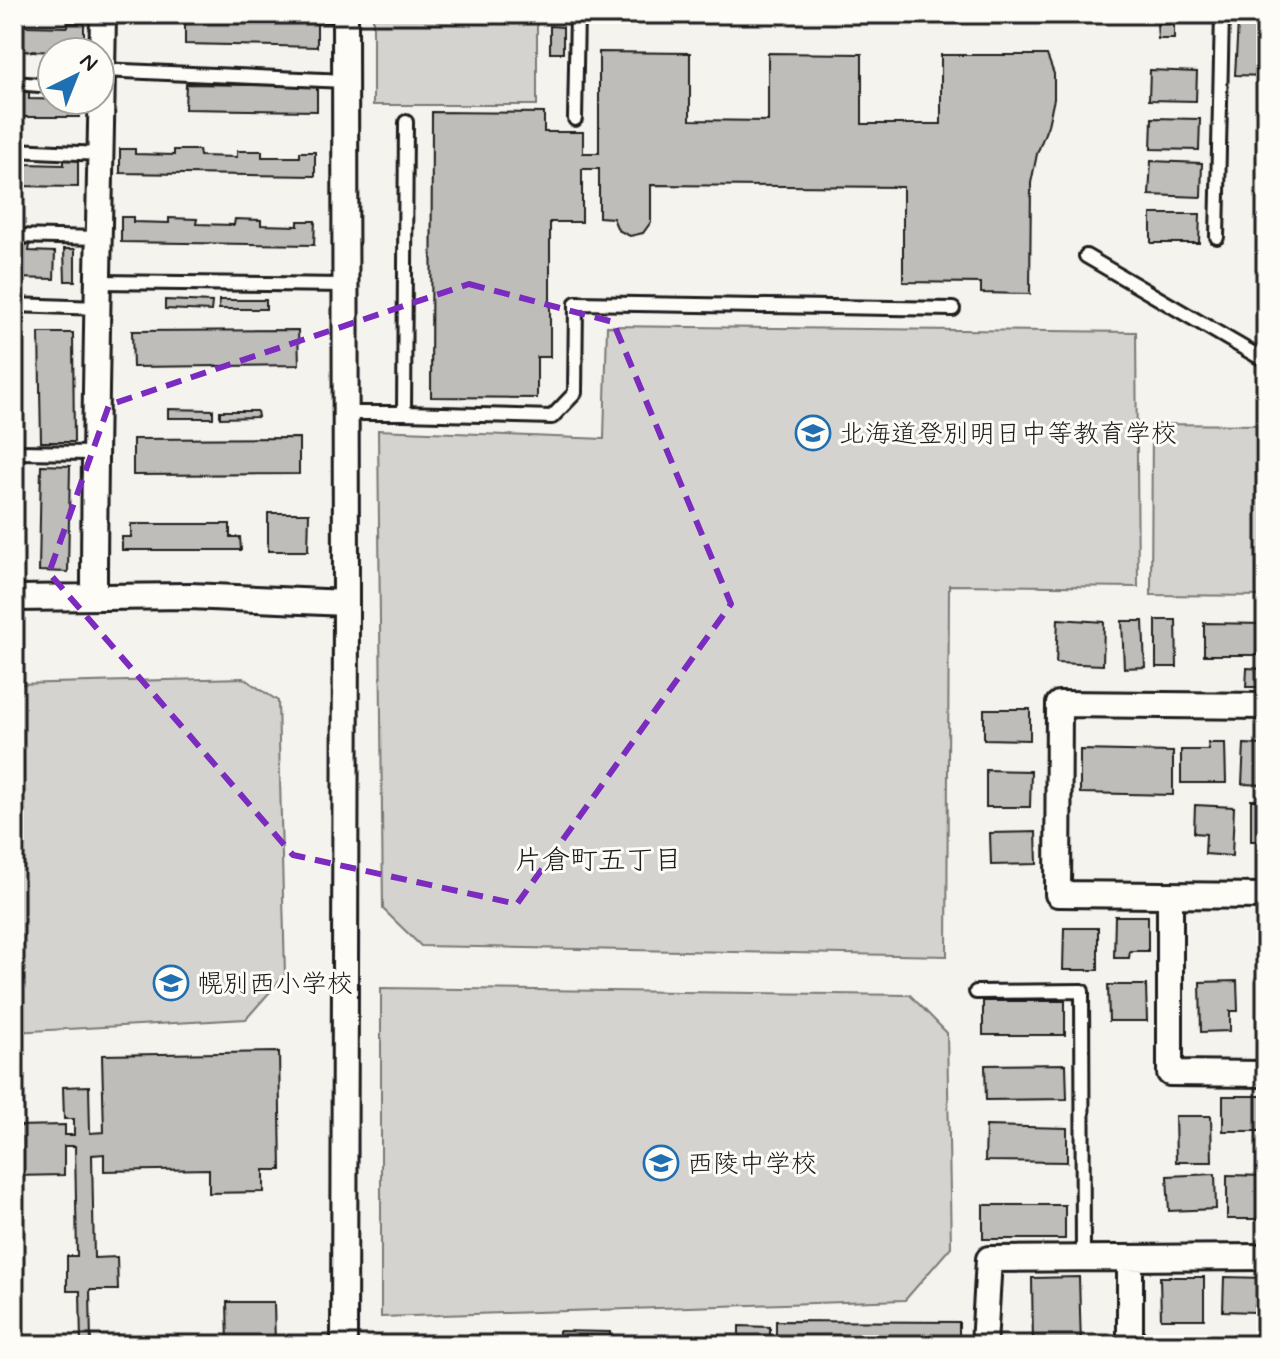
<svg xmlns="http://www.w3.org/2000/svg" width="1280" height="1359" font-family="Mynerve,'Klee One',sans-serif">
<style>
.green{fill:#d4d3cf;stroke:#787876;stroke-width:2}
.building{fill:#bebdba;stroke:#1c1c1c;stroke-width:2}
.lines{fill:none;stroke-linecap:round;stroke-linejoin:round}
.service-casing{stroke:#1c1c1c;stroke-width:18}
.minor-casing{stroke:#1c1c1c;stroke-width:30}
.service{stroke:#fdfcf7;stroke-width:12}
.minor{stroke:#fdfcf7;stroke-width:24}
.marked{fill:none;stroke:#7b2cbf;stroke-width:6;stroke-dasharray:16 10;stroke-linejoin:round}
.labels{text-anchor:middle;stroke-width:6;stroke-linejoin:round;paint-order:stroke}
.poi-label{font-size:26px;fill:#1c1c1c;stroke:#fdfcf7;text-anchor:start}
.neighbourhood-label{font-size:28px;fill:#1c1c1c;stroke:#fdfcf7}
</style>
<rect width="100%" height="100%" fill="#f4f3ee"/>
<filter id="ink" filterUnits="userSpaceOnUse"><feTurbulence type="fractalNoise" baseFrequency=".0125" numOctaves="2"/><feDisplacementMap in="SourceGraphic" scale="16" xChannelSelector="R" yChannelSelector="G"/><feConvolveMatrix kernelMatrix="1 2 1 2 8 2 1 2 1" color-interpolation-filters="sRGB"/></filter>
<g filter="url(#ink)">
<!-- green -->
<path class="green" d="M537 16V105H373V17Z
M607 326 1136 332 1138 587 949 585 947 956 421 946 383 909 378 430 604 439Z
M1152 424 1266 425V596L1151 595Z
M243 678 278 701 285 975 246 1019 14 1032V684Z
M381 988 910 995 947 1033 951 1247 905 1300 381 1317Z"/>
<!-- building -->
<path class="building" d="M185 17 317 21V47L185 44Z
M14 22H25L26 26 68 27V23H84V52L14 51Z
M1238 23 1266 24V76L1235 75Z
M1157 24H1174V39H1158Z
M550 26 563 27V53H550Z
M599 52 690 53V120L768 121V53L862 54V124H941V55H1047L1054 74V99L1048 125 1037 154 1031 183 1030 294 981 293V283L903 282V187L651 185V222L643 233 630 236 618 230 613 218 599 217V169H582V222H550V357H537V398L431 397 432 112 544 113V132H583V153H599Z
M1150 70 1197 72 1196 101 1149 100Z
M186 84 317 86V111L185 109Z
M14 92H29V99L79 100V117H14Z
M1152 118 1200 119 1199 150 1151 149Z
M120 149H135V154L174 155V150H199L200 156 237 157V151H262V157H300V152H315V176L120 173Z
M14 159H25V164L64 165V160H78V187L14 186Z
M1151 161 1202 163 1201 197 1149 195Z
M1151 214H1200L1199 243H1151Z
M121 217H133V222L169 223V218L197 219 196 224 234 225 235 219 261 220V225L298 226V221H315L314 245 121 242Z
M18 244 30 245 29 251 55 252 54 279 14 278V251H18Z
M64 249H75V281H65Z
M165 300 212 302 211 311 165 309Z
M219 300H266V309H219Z
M298 330 299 365 133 367 132 331Z
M39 333H73L74 442H41Z
M168 409 213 410V418H168Z
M220 411H257L258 417 220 418Z
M299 438V474L133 475V439Z
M41 465 70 466 68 572 39 571Z
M268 513H309L308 551H268Z
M131 524H230V537H240L241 550H122V537H131Z
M1058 619 1104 622 1103 665 1056 663Z
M1156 620H1176L1177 667H1156Z
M1122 621H1143L1145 667 1124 668Z
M1204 623 1265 624V655H1204Z
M1247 668 1266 669V687H1246Z
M984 709H1030V740L984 739Z
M1208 743H1225L1226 783H1181V750H1209Z
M1244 744 1266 745V785L1242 784Z
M1080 750 1173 752V795L1080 793Z
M986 770 1031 771 1030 807H986Z
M1251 800H1266V841H1251Z
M1195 805 1234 807 1232 856 1205 854 1206 834 1194 833Z
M1036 832 1037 864 991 865 990 833Z
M1115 916H1148V951H1130L1129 958H1114Z
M1064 928H1098V970H1063Z
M1237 981 1238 1011H1230V1031L1201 1032 1200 982Z
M1108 985H1146L1147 1021H1109Z
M983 1001H1065V1035H983Z
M279 1052 281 1170H264V1192L209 1193V1169L104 1171V1154L92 1155 94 1258 117 1257 118 1290H90L91 1345H81L80 1291H67V1256H77L75 1146H64V1175L14 1176V1126L65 1125V1135H74V1119H64L63 1087 89 1086 90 1133 104 1132 102 1055Z
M1066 1064 1067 1099 986 1100 985 1065Z
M1223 1096H1266V1131H1223Z
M1175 1116H1211L1212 1162H1176Z
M986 1126 1067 1128V1162L985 1161Z
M1215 1174 1216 1209 1169 1211 1167 1176Z
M1227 1175 1266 1176V1219H1227Z
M983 1205H1065V1239H983Z
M1079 1277 1081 1345H1033L1032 1278Z
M1160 1277H1204V1319H1161Z
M1224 1277 1266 1278V1306H1255V1312L1223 1311Z
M227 1302H274L275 1345H228Z
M776 1321 959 1322V1345H776Z
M739 1326 770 1327V1345H739Z
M559 1331 610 1332V1345H680H412V1342L560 1343Z"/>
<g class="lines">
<!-- service casing -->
<g class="service-casing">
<path id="service" d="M298 14 345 15
M102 70 345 81
M14 83 52 86
M575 119 577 14
M14 150 101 154
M14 236 100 238
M1217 237 1222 14
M1086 256 1266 361
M99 282 346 285
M14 305 99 308
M346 413H404L406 122
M404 413 552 417 575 393 576 303 953 309
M14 452 94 453
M976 992 1082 991 1083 1259"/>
</g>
<!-- minor casing -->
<g class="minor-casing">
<path id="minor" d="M94 597C94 403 100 208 103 14
M14 598 190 596 346 603
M1266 706 1059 704 1058 894 1266 896
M1170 895V1073L1266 1074
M344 1345 346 603 345 14
M984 1345 989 1259 1266 1257
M1130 1345V1259"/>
</g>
<!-- service -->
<use href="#service" class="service"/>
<!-- minor -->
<use href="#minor" class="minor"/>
</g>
</g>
<!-- marked area -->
<path class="marked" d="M469 284 613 322 731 604 517 904 293 855 49 573 109 405Z"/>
<!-- icons -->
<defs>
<g id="school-ring" transform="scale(1.8)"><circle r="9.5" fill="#fdfcf7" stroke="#1f6fb2" stroke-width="1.5"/><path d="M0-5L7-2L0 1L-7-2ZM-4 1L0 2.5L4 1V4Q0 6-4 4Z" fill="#1f6fb2"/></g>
</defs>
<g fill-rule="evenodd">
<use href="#school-ring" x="813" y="433"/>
<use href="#school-ring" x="171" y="983"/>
<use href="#school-ring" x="661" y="1163"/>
</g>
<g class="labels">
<!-- poi labels -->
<g class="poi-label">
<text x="839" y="442">北海道登別明日中等教育学校</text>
<text x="197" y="992">幌別西小学校</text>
<text x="687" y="1172">西陵中学校</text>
</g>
<!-- neighbourhood labels -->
<g class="neighbourhood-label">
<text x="598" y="869">片倉町五丁目</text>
</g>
</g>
<!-- margin -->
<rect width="1280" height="1359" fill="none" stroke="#fdfcf7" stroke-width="48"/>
<rect x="24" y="24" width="1232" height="1311" fill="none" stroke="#1c1c1c" stroke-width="3" filter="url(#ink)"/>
<!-- north arrow -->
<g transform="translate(76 76) rotate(43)"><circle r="38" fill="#fdfcf7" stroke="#a3a29f" stroke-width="2"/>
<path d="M0-6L14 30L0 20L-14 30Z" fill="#1f6fb2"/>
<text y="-12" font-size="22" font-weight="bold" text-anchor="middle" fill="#1c1c1c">N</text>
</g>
</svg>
